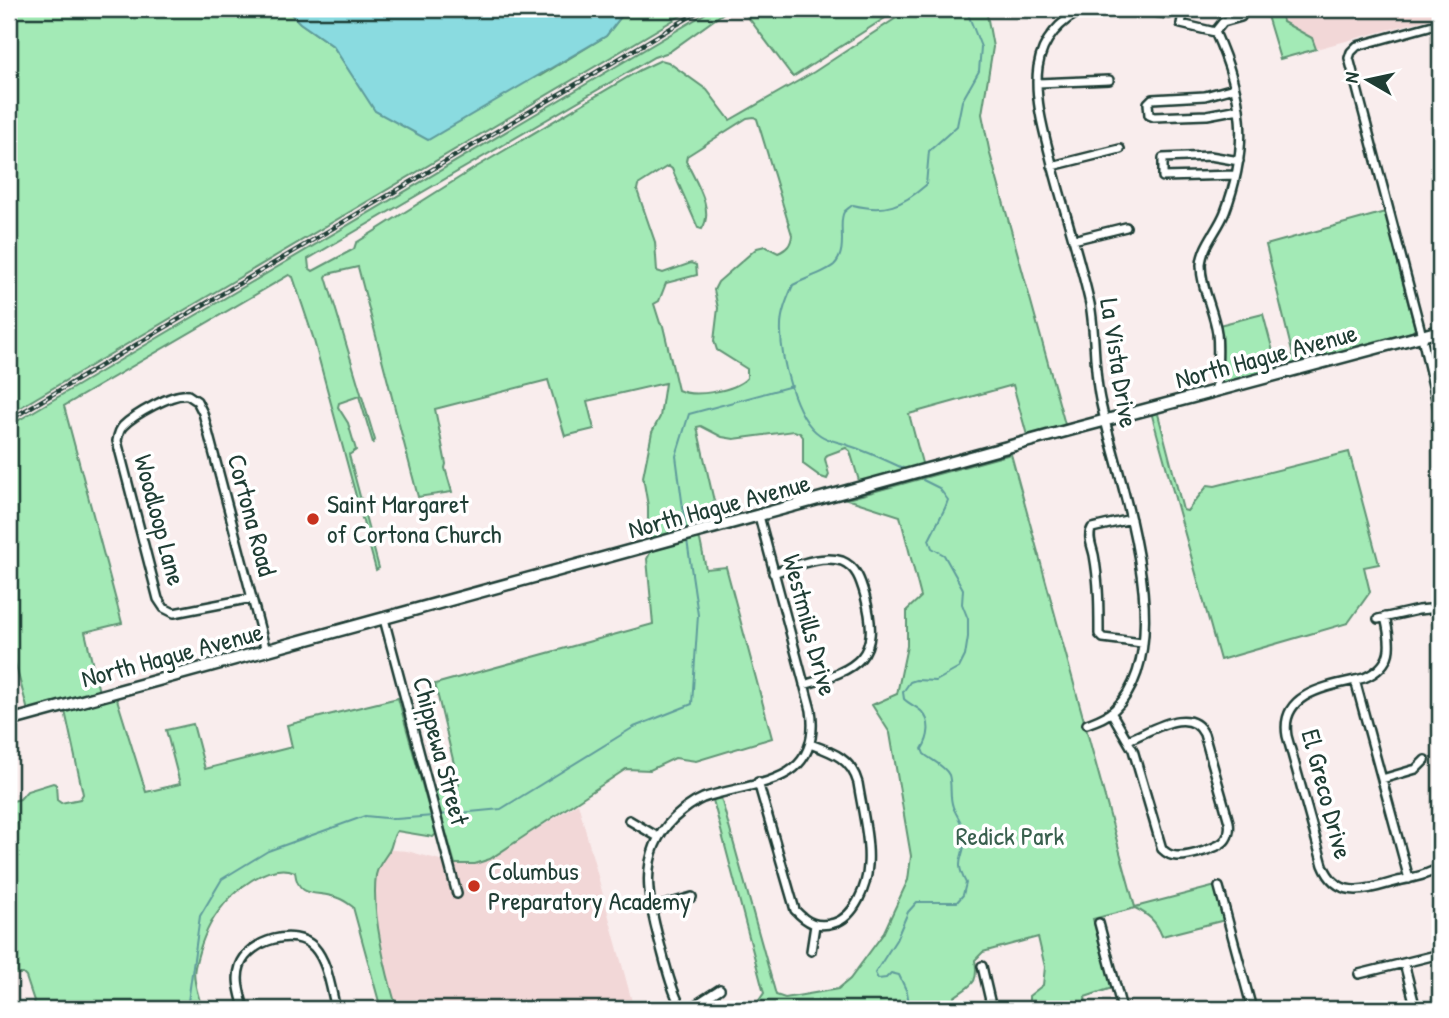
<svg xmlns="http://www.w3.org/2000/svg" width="1449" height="1018" font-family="'Patrick Hand',sans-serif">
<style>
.built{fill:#f2d7d7}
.green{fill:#a3eab6;stroke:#619475;stroke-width:2;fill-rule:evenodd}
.water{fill:#8adbe0;stroke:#5f9c9b;stroke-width:2}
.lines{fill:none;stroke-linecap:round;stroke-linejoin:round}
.stream{stroke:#5f9c9b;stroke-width:2}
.minor-casing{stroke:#1f3d34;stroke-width:12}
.major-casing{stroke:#1f3d34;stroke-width:15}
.minor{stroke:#fff;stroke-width:7}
.major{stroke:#fff;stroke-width:10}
.rail-casing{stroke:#1f3d34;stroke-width:4.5}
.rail{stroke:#fff;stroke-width:2;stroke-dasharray:5;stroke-linecap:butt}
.poi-dot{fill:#c8321e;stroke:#fff;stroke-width:2.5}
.labels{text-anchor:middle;stroke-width:7;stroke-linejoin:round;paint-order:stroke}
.street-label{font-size:26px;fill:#1f3d34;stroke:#fff}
.poi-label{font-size:26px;fill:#1f3d34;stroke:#fff;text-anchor:start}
.park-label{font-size:26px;fill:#39604e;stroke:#fff}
</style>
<rect width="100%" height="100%" fill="#f9eded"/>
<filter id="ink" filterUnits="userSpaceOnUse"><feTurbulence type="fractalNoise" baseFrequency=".0143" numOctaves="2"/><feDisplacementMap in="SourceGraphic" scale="14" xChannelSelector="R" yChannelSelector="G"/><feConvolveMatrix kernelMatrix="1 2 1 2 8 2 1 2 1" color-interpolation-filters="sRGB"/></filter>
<g filter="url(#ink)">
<!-- built -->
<path class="built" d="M1280 9H1440V16L1316 49 1311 38 1283 22Z
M578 803 634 1009H381L355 847 407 851 455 864H475L490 859Z"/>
<!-- green -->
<path class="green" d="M9 9H286L300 23 333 46 352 74 540 76 606 36 627 9H692L9 414Z
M713 9H729L669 52 654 57 308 259 309 268 313 271 354 249 356 243 473 169 640 70 661 60 668 62 707 90 730 120 814 72 910 9H986L993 47 982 114 990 154 1066 428 1028 439 1013 385 909 414 923 467 860 484 850 451 846 448 827 455 825 459 829 475 827 479 821 477 803 464V437L800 433 794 431 734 439 722 437 701 426 697 427 719 523 653 541 648 534V506L643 477 652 432 660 417 665 383 587 401 594 429 565 436 548 380 435 409 446 464 445 468 452 492 418 497 358 267 328 274 326 277 375 440 373 443 359 396 339 403 338 407 348 423 356 450 349 455 379 568 376 570 313 337 293 277 289 275 64 406 122 623 85 632 99 692 28 711 11 648H9V426ZM754 117 757 119 792 235C791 245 787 249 778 253L765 246 757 248 718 282 714 290 718 308 714 341 717 350 747 369V378C735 391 694 398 678 390L663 326 660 323 654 304 659 301 666 283 697 275 696 265 691 263 663 273 657 271 655 242 637 190 638 185 668 166 672 169 698 228 702 229C715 209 695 181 686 161L687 156 747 118Z
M742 9H899L793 77Z
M1265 9H1280L1283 22 1312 38 1316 49 1280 59Z
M1385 212 1415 329 1412 332 1291 367 1288 364 1293 356 1266 245Z
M1263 314 1278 370 1221 384C1216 376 1222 340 1219 325Z
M1157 410 1183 510 1187 511 1208 485 1215 486 1349 452 1379 564 1364 567 1370 592 1348 623 1220 660 1151 412Z
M1011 454 1135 907 1216 886 1225 920 1162 936C1156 921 1149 915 1135 908L1093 919 1112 988 1085 997 1087 1009H1058L1055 1001 1029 1008V996L1043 985 1045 967 1038 937 983 952 975 960C979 984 972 984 954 997L952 1009H753L764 993 763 990 713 800 721 798 776 995 785 998 838 989 850 979 883 934 908 880 911 856 890 733 872 705 897 694 907 646V610L921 597 900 516 847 499Z
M698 538 700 540 706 569 726 567 772 738 696 761 675 758 650 770 626 769 490 859 475 864H455L434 791 459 785 435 684 653 624 647 559 651 551Z
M116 696 146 792 180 784 166 730 193 724 205 769 292 747 287 725 398 698 436 834 433 837 397 831C392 837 393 844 389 851 384 859 378 865 376 875 371 912 386 973 397 1009H381L353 907C349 904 344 900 338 898 318 890 298 900 295 872 268 861 233 891 218 912 207 927 199 949 195 967 192 980 199 996 202 1009H33L35 1004 26 977 23 974H9V943L13 942 17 936 9 898V802L20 799 27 791 53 783 56 784 57 800 61 803 80 799 83 794 65 711Z"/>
<!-- water -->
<path class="water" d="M286 9H627L606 36 428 140 375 111 333 46 300 23Z"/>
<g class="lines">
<!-- stream -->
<path class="stream" d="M905 469C887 461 869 452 850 446 841 442 828 441 820 435 794 418 780 355 781 326 781 312 788 297 793 285 804 279 826 272 834 265 849 250 837 224 844 212 845 211 852 205 853 205 885 213 902 206 926 185L929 151 957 126 962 101 979 71 981 47 966 9
M686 531 676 456 689 414 792 386
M439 815 501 809 634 727 692 704 698 615 687 540
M187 1009 200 916 222 879 268 851 365 816 396 819 433 816
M910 1009 907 992 899 975 891 973 886 978 878 979 875 973 896 940 908 912 917 902H957L963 895 966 883C953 859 965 859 965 837 965 826 957 817 953 807 949 797 952 784 949 775 945 766 931 760 924 754L922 749C929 738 932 722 922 712 918 707 910 705 904 699L903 692 910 682 916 680 936 681 959 668 965 656 968 637V619L962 604 963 589 944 555 932 548 929 540 945 508 948 500 939 488 923 480"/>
<!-- minor casing -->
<g class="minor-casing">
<path id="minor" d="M1085 9C1060 20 1042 40 1038 67 1034 96 1043 129 1050 156 1062 205 1079 254 1090 304 1096 337 1093 371 1101 404 1118 480 1181 645 1115 709 1107 717 1097 720 1087 724
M1135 9 1169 14
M1184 9 1181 24 1215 32
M1440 23 1357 46 1351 52 1349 58 1420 328 1440 417
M1215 32C1244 96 1250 146 1225 212 1218 230 1202 246 1201 265 1201 289 1214 310 1217 333 1219 352 1217 372 1216 391
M1215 32 1223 22 1241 17
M1038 83 1109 80
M1234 88 1205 96 1152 99 1148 103 1149 115 1154 117 1207 115 1239 109
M1052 166 1120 149
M1236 175 1163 177V158L1210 156 1239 161
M1073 240 1126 227
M1131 519 1092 528C1087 536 1092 546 1094 555 1099 582 1099 607 1099 634L1103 638 1142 643
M773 573C793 567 821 554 842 561 857 567 861 582 865 596 882 658 858 669 804 685
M252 598 174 613 164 608 158 599 117 441C118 435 119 430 123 426 134 415 173 392 188 395L197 401 203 413 266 651
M1385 617C1392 645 1394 665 1364 678 1332 686 1279 691 1287 736L1323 865C1338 902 1368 889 1398 881 1412 878 1428 875 1440 867
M384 619 457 894
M1378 619 1418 610 1440 608
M1355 680 1409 879
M1111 712 1133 750 1162 849C1166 853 1170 856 1177 856 1187 857 1221 848 1226 839 1230 833 1230 828 1229 822L1204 734C1190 704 1150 732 1128 740
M1382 779 1416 769 1425 760
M758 782 795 910C807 923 817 928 834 923 855 917 867 886 868 865 870 841 862 808 858 783 851 758 832 752 810 744
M629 820 658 837
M1219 887 1252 1009
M650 909 692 897
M1099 923 1122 1009
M811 951 815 925
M1404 963 1416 1009
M982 966 992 1009
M1359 974 1440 954
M244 1009C241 995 235 981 240 966 249 940 295 927 314 947 328 962 331 990 336 1009
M682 1009C671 989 666 966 660 944 648 901 637 854 673 819 682 811 691 803 703 798 730 788 772 786 794 768 812 753 814 731 811 710L759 516
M689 1009 720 989"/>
</g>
<!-- major casing -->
<g class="major-casing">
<path id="major" d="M9 721 1073 429 1440 331"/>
</g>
<!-- minor -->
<use href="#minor" class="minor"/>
<!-- major -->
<use href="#major" class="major"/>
<!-- rail casing -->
<g class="rail-casing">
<path id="rail" d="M9 420 703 9"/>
</g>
<!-- rail -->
<use href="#rail" class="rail"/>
</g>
</g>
<!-- markers -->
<g class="poi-dot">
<circle cx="313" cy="519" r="7"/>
<circle cx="474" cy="886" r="7"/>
</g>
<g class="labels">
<!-- street labels -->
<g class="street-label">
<text transform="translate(1266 356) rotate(-15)" y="9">North Hague Avenue</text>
<text transform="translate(1119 363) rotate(81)" y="9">La Vista Drive</text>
<text transform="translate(719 506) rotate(-15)" y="9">North Hague Avenue</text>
<text transform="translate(252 515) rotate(75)" y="9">Cortona Road</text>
<text transform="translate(160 520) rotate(75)" y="9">Woodloop Lane</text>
<text transform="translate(810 625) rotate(75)" y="9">Westmills Drive</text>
<text transform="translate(172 655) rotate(-15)" y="9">North Hague Avenue</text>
<text transform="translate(441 751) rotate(75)" y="9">Chippewa Street</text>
<text transform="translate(1327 794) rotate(75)" y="9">El Greco Drive</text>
</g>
<!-- poi labels -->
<g class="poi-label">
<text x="327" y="513">Saint Margaret<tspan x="327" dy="30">of Cortona Church</tspan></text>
<text x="488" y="880">Columbus<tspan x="488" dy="30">Preparatory Academy</tspan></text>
</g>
<!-- park labels -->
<g class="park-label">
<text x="1010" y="845">Redick Park</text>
</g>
</g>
<!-- margin -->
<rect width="1449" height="1018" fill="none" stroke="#fff" stroke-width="35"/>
<rect x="18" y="18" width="1414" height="983" fill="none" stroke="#1f3d34" stroke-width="2.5" filter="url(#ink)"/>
<!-- north arrow -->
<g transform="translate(1368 80) rotate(279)" stroke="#ffffff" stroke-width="5" paint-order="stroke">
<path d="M0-5L12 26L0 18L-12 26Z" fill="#1f3d34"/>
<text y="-10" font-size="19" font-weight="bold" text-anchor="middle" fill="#1f3d34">N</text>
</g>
</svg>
